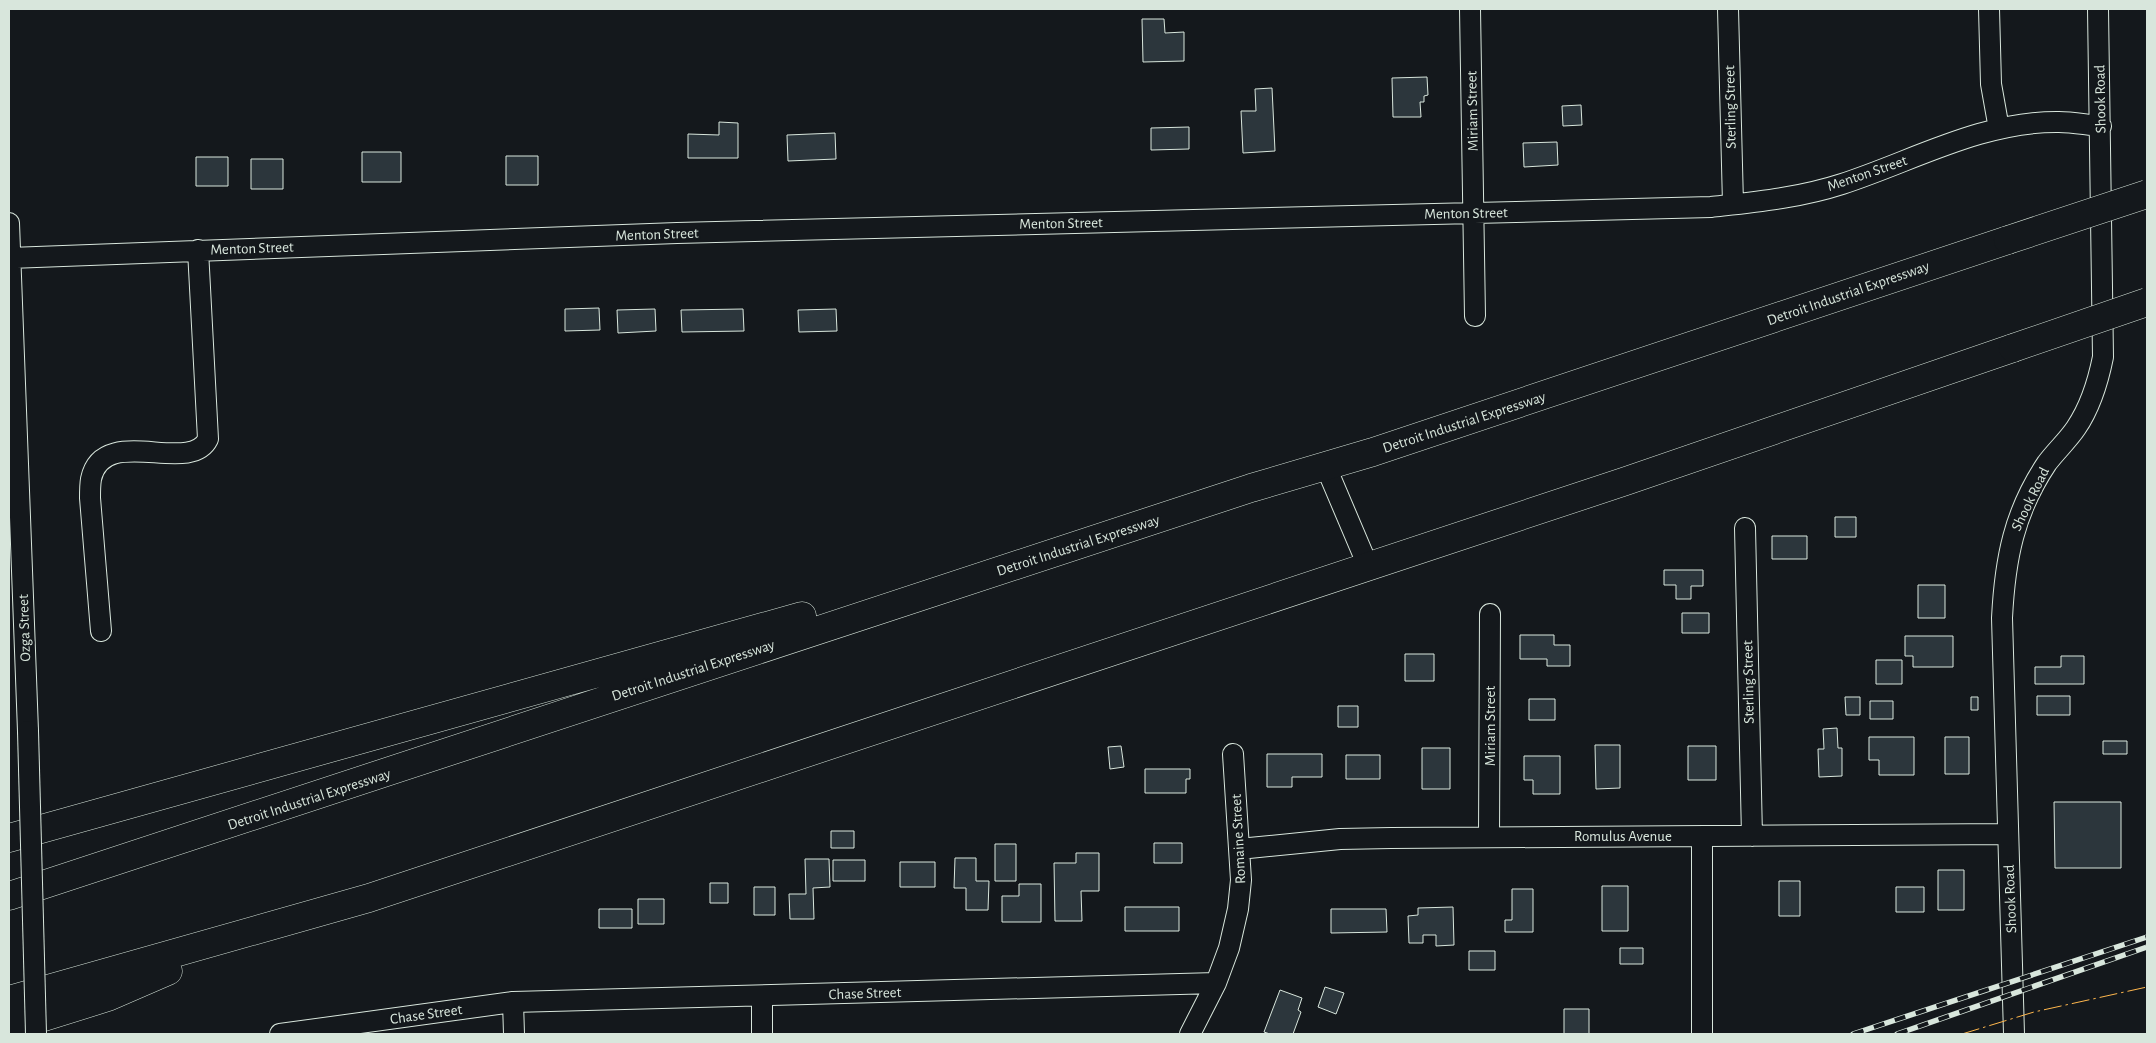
<svg xmlns="http://www.w3.org/2000/svg" width="2156" height="1043" font-family="'Alegreya Sans',sans-serif">
<style>
.building{fill:#2c363c;stroke:#d8e6dc}
.lines{fill:none;stroke-linecap:round;stroke-linejoin:round}
.minor-casing{stroke:#d8e6dc;stroke-width:22}
.highway-casing{stroke:#d8e6dc;stroke-width:29}
.minor{stroke:#14181c;stroke-width:20}
.highway{stroke:#14181c;stroke-width:28}
.rail-casing{stroke:#d8e6dc;stroke-width:5.5}
.rail{stroke:#14181c;stroke-width:4;stroke-dasharray:11;stroke-linecap:butt}
.minor-bridge-casing{stroke:#d8e6dc;stroke-width:22;stroke-linecap:butt}
.highway-bridge-casing{stroke:#d8e6dc;stroke-width:29;stroke-linecap:butt}
.minor-bridge{stroke:#14181c;stroke-width:20}
.highway-bridge{stroke:#14181c;stroke-width:28}
.power{stroke:#ffb74d;stroke-width:1;stroke-dasharray:18 4 2.5 4;stroke-linecap:butt}
.labels{text-anchor:middle;stroke-width:4;stroke-linejoin:round;paint-order:stroke}
.street-label{font-size:15px;fill:#d8e6dc;stroke:#14181c}
</style>
<rect width="100%" height="100%" fill="#14181c"/>
<!-- building -->
<path class="building" d="M1142 19H1164L1165 33 1184 32V61L1143 62Z
M1427 77 1428 95 1424 96V102H1420L1421 117H1393L1392 78Z
M1272 88 1275 151 1243 153 1241 111H1256L1255 89Z
M1581 105 1582 125 1563 126 1562 106Z
M719 122 738 123V158H688V134L719 135Z
M1189 127V149L1151 150V128Z
M835 133 836 159 788 161 787 135Z
M1557 142 1558 165 1524 167 1523 143Z
M362 152H401V182H362Z
M506 156H538V185H506Z
M196 157H228V186H196Z
M251 159H283V189H251Z
M599 308 600 330 565 331V309Z
M655 309 656 331 618 333 617 310Z
M743 309 744 331 682 332 681 310Z
M836 309 837 331 799 332 798 310Z
M1835 517H1856V537H1835Z
M1772 536H1807V559H1772Z
M1664 570H1703V586H1691V599H1676V585H1664Z
M1918 585H1945V618H1918Z
M1682 613H1709V633H1682Z
M1520 635H1554V645H1570V666H1547V659H1520Z
M1905 636H1953V667H1913V656H1905Z
M1405 654H1434V681H1405Z
M2061 656H2084V684H2035V667H2061Z
M1876 660H1902V684H1876Z
M2037 696H2070V715H2037Z
M1845 697H1860V715H1846Z
M1971 697H1978V710H1971Z
M1529 699H1555V720H1529Z
M1870 701H1893V719H1870Z
M1338 706H1358V727H1338Z
M1837 728 1838 748H1842V776L1819 777 1818 749H1824L1823 729Z
M1869 737H1914V775H1879V760H1869Z
M1945 737H1969V774H1945Z
M2103 741H2127V754H2103Z
M1595 745H1620V788L1596 789Z
M1121 746 1124 767 1110 769 1108 747Z
M1688 746H1716V780H1688Z
M1422 748H1450V789H1422Z
M1267 754H1322V777H1292V787H1267Z
M1346 755H1380V779H1346Z
M1524 756H1560V794H1533V780H1524Z
M1145 769H1190V779H1186V793H1145Z
M2054 802H2121V868H2055Z
M831 831H854V848H831Z
M1154 843H1182V863H1154Z
M995 844H1016V881H995Z
M1076 853H1099V891H1081L1082 921H1055L1054 863H1076Z
M955 858H976V881H989L988 910H966V888H954Z
M805 859H829L830 887 813 888 814 919H790L789 894H806Z
M833 860H865V881H833Z
M900 862H935V887H900Z
M1938 870H1964V910H1938Z
M1779 881H1800V916H1779Z
M710 883H728V903H710Z
M1019 884H1041V922H1002V896H1019Z
M1602 886H1628V931H1602Z
M754 887H775V915H754Z
M1896 887H1924V912H1896Z
M1512 889H1533V932H1505V920H1512Z
M638 899H664V924H638Z
M1125 907H1179V931H1125Z
M1453 907 1454 945 1436 946V935H1423V943H1409L1408 916 1418 915V908Z
M599 909H632V928H599Z
M1331 909H1386L1387 932 1331 933Z
M1620 948H1643V964H1620Z
M1469 951H1495V970H1469Z
M1325 987 1344 993 1336 1014 1318 1007Z
M1280 990 1302 998 1298 1010 1301 1012 1293 1034H1270L1264 1032Z
M1564 1009H1589V1034H1604H1564Z"/>
<g class="lines">
<!-- minor casing -->
<g class="minor-casing">
<path id="minor" d="M1470 9 1475 316
M1728 9 1733 204
M1989 9 1991 84 1999 129
M9 223 28 731
M10 258 677 233 1711 207C1755 202 1799 198 1842 184 1913 161 1982 121 2059 122 2073 122 2087 125 2101 126
M1326 467 1368 566
M1745 528 1752 836
M101 631 90 498C90 492 90 485 91 479 103 423 190 476 208 439L198 250
M1489 837 1490 614
M1239 849 1340 839 1391 838 2008 834
M762 996V1034
M513 1002 514 1034
M280 1034 513 1002 1216 983
M1190 1034 1216 983 1229 948 1238 909 1241 880 1233 754
M1702 1034V836
M2014 1034 2002 618C2005 559 2014 512 2047 463 2056 451 2068 440 2076 428 2091 406 2098 382 2103 357L2098 9"/>
</g>
<!-- highway casing -->
<g class="highway-casing">
<path id="highway" d="M9 838 802 616
M9 896 1251 488 1373 452 2008 240
M9 1000 369 898 1626 481 2013 348
M9 1028 108 997 168 971"/>
</g>
<!-- minor -->
<use href="#minor" class="minor"/>
<!-- highway -->
<use href="#highway" class="highway"/>
<!-- rail casing -->
<g class="rail-casing">
<path id="rail" d="M1853 1034 2147 937
M1897 1034 2147 947"/>
</g>
<!-- rail -->
<use href="#rail" class="rail"/>
<!-- minor-bridge casing -->
<g class="minor-bridge-casing">
<path id="minor-bridge" d="M28 731 36 1034"/>
</g>
<!-- highway-bridge casing -->
<g class="highway-bridge-casing">
<path id="highway-bridge" d="M2008 240 2147 194
M2013 348 2147 302"/>
</g>
<!-- minor-bridge -->
<use href="#minor-bridge" class="minor-bridge"/>
<!-- highway-bridge -->
<use href="#highway-bridge" class="highway-bridge"/>
<!-- power -->
<path class="power" d="M1962 1034 2034 1012 2147 987"/>
</g>
<g class="labels">
<!-- street labels -->
<g class="street-label">
<text transform="translate(2100 99) rotate(-91)" y="5">Shook Road</text>
<text transform="translate(1730 107) rotate(-91)" y="5">Sterling Street</text>
<text transform="translate(1472 111) rotate(-91)" y="5">Miriam Street</text>
<text transform="translate(1867 173) rotate(-19)" y="5">Menton Street</text>
<text transform="translate(1466 213) rotate(-1)" y="5">Menton Street</text>
<text transform="translate(1061 223) rotate(-1)" y="5">Menton Street</text>
<text transform="translate(657 234) rotate(-2)" y="5">Menton Street</text>
<text transform="translate(252 248) rotate(-2)" y="5">Menton Street</text>
<text transform="translate(1848 293) rotate(-19)" y="5">Detroit Industrial Expressway</text>
<text transform="translate(1464 422) rotate(-18)" y="5">Detroit Industrial Expressway</text>
<text transform="translate(2030 499) rotate(-64)" y="5">Shook Road</text>
<text transform="translate(1078 545) rotate(-18)" y="5">Detroit Industrial Expressway</text>
<text transform="translate(24 628) rotate(-92)" y="5">Ozga Street</text>
<text transform="translate(693 670) rotate(-18)" y="5">Detroit Industrial Expressway</text>
<text transform="translate(1748 682) rotate(-91)" y="5">Sterling Street</text>
<text transform="translate(1490 726) rotate(-90)" y="5">Miriam Street</text>
<text transform="translate(309 799) rotate(-18)" y="5">Detroit Industrial Expressway</text>
<text x="1623" y="841">Romulus Avenue</text>
<text transform="translate(1238 839) rotate(-93)" y="5">Romaine Street</text>
<text transform="translate(2010 899) rotate(-92)" y="5">Shook Road</text>
<text transform="translate(865 993) rotate(-2)" y="5">Chase Street</text>
<text transform="translate(426 1014) rotate(-8)" y="5">Chase Street</text>
</g>
</g>
<!-- border -->
<rect width="2156" height="1043" fill="none" stroke="#d8e6dc" stroke-width="20"/>
</svg>
